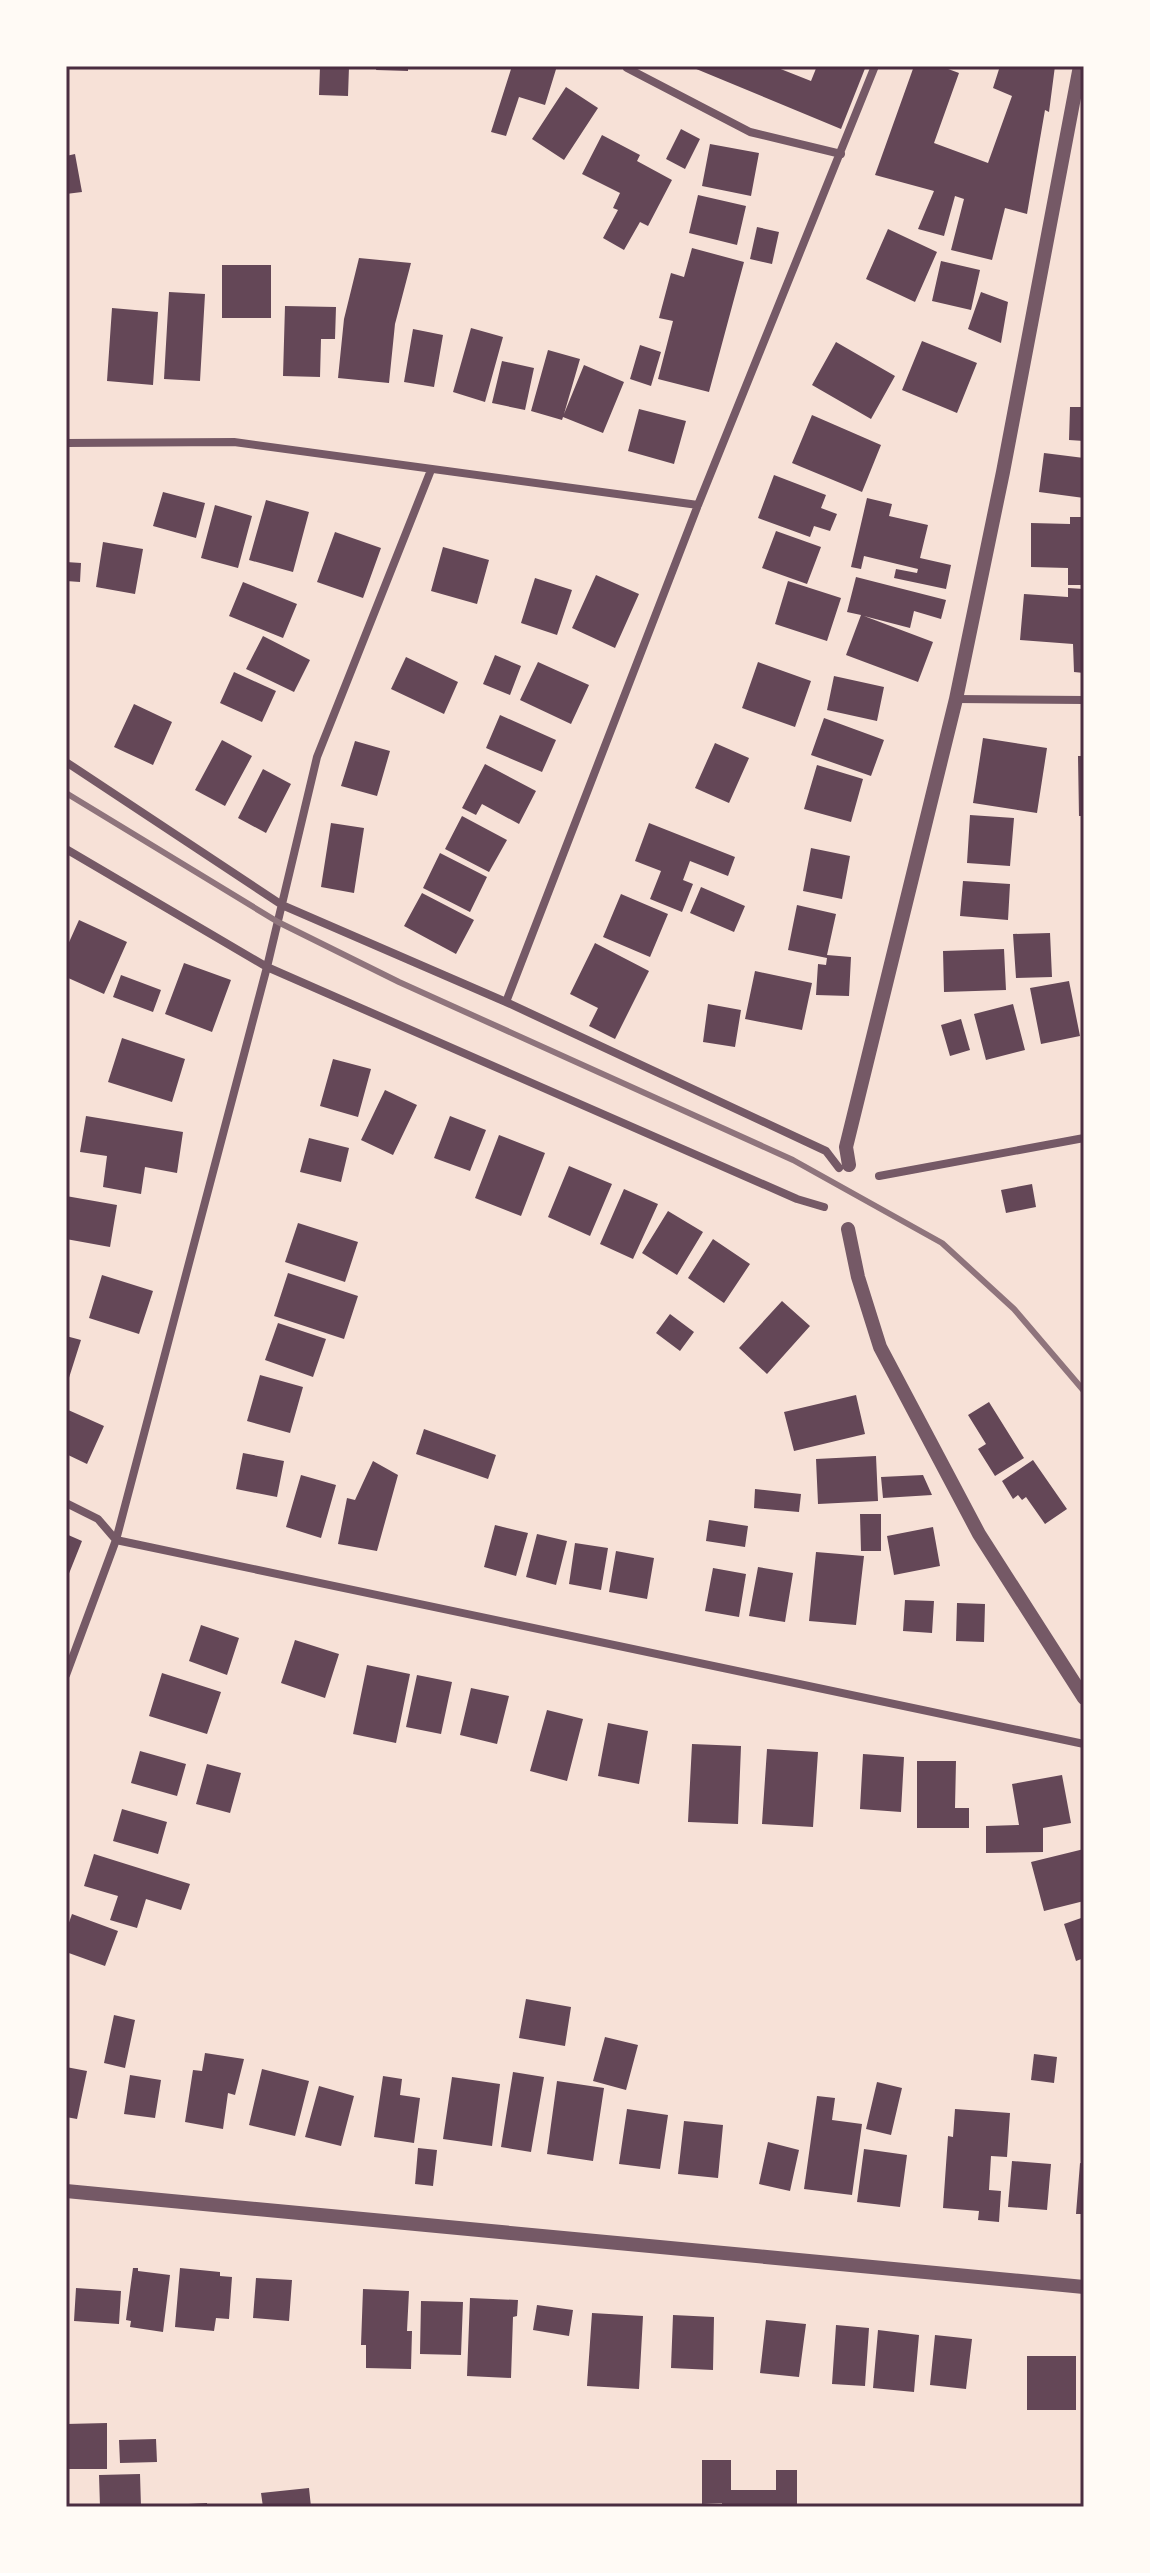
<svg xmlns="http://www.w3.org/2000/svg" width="1150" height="2573" font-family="'Varela Round',sans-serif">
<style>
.building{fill:#644757}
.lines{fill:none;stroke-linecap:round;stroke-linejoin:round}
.minor{stroke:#755966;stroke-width:8}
.tertiary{stroke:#755966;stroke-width:14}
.rail{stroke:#8f747c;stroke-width:6}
.neatline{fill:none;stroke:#4a2c40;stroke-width:3}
</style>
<rect width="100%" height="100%" fill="#f7e1d7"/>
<!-- building -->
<path class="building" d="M320 66 349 67 348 96 319 95Z
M377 66H408V71L376 70Z
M512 66H557L545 105 519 97 506 136 491 132Z
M689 66H773L811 81 817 66H866L841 129Z
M914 66H940L959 73 934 143 988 163 1012 96 993 88 1000 66H1055L1049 112 1045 110 1027 214 1005 208 992 260 951 250 964 199 955 196 944 236 918 229 934 191 875 175Z
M566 87 598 108 564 160 532 139Z
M681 129 700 139 685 169 666 159Z
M602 135 640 155 637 161 672 180 648 226 640 222 624 250 603 238 618 210 613 208 620 193 582 174Z
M710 144 759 153 751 196 702 186Z
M75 154 82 192 66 194V156Z
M698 195 746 206 737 245 689 233Z
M757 227 779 232 772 264 750 259Z
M888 229 937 252 915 302 866 279Z
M692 248 744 262 709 392 658 379 673 321 659 318 671 273 684 277Z
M359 258 411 263 395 324 389 383 338 378 344 319Z
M941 261 980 270 971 310 932 301Z
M222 265H271V318H222Z
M169 292 205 294 200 381 164 379Z
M981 292 1008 302 1001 343 968 329Z
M285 306 336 307 335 339H321L320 377 283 376Z
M112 308 158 312 153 385 107 381Z
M471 328 503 337 485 402 453 392Z
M413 329 443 335 434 387 404 382Z
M922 341 977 363 957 413 902 390Z
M836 342 895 376 871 419 812 385Z
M640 345 661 352 651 386 630 379Z
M548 350 580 359 564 414 584 365 624 382 603 433 563 417 562 420 531 411Z
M502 361 534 368 525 410 492 403Z
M1070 407H1084V441L1069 440Z
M639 409 686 421 674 464 628 451Z
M812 415 881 445 862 492 792 463Z
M1044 453 1084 458V498L1039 492Z
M774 475 826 495 821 508 837 514 830 531 814 526 810 537 758 518Z
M163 492 205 503 196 538 153 526Z
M867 498 892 504 889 516 928 525 920 558 951 565 946 589 894 578 896 569 917 573 918 569 864 556 861 569 851 567Z
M266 500 309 512 293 572 249 560Z
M215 505 252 516 238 568 201 558Z
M1070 517H1084V585H1068V568L1031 567V523L1070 524Z
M776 531 821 547 807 584 762 568Z
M335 532 381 548 363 598 317 582Z
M103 542 143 549 135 594 96 587Z
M443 547 489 560 477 604 431 591Z
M66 562 81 563 80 582 66 581Z
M596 575 639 594 615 648 572 628Z
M856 577 946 600 941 619 914 611 910 628 864 616 933 642 918 682 846 655 861 615 847 612Z
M535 578 572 590 557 635 521 623Z
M788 581 841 598 827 641 775 624Z
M243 582 297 604 283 638 229 616Z
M1068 588 1084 589V673L1074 672 1073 644 1020 640 1024 594 1068 597Z
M263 636 310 660 294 692 246 669Z
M495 655 521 666 510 695 483 684Z
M406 657 458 682 444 714 391 689Z
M538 662 589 685 571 724 520 700Z
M758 662 811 681 795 727 742 708Z
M234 672 276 691 262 722 220 703Z
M834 676 884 687 877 721 827 710Z
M134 704 172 722 153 765 114 747Z
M500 715 556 740 542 772 486 748Z
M824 718 884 740 871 776 811 755Z
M983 738 1047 748 1037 813 973 803Z
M222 740 252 756 225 806 195 790Z
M355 741 390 751 377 796 341 786Z
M715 743 749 758 729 803 695 788Z
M1078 756H1084V816H1079Z
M485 764 536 791 519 824 482 804 476 815 462 808Z
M817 765 863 779 851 822 804 809Z
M263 769 291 784 266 833 238 818Z
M970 815 1014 818 1010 866 967 863Z
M462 816 507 840 489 872 445 849Z
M331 823 364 828 354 893 321 887Z
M649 823 735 857 728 876 690 861 683 880 693 884 682 912 650 899 661 871 635 861Z
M811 848 850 856 842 899 803 891Z
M440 853 487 877 470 912 423 888Z
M963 881 1010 884 1008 920 960 916Z
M701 887 745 906 734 932 690 913Z
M422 893 474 920 456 954 404 926Z
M621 894 668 914 650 957 603 937Z
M797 905 836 914 827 955 851 957 849 996 816 995 818 964 826 965 827 958 788 950Z
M79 920 127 942 104 994 66 977V949Z
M1050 933 1052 977 1016 978 1013 934Z
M595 943 649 971 615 1039 589 1026 598 1008 570 994Z
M1004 949 1006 990 944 992 943 951Z
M184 963 231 980 212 1032 165 1014Z
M755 971 812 983 802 1030 745 1019Z
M121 975 161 990 153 1012 113 997Z
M1069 981 1080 1036 1041 1044 1030 988Z
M708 1004 741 1010 735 1047 703 1042Z
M1013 1004 1025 1050 986 1060 974 1014Z
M961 1019 970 1050 950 1056 941 1025Z
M122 1038 185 1059 172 1102 108 1082Z
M333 1059 371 1069 358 1117 320 1106Z
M385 1090 417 1105 393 1155 361 1140Z
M86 1116 183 1132 177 1173 145 1167 141 1194 103 1187 107 1156 80 1152Z
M450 1116 486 1130 470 1171 434 1158Z
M499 1135 545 1153 521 1216 475 1198Z
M309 1138 349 1148 341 1182 300 1172Z
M569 1166 612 1184 590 1236 548 1217Z
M1032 1184 1036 1207 1006 1213 1001 1190Z
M624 1189 658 1204 633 1259 600 1244Z
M66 1196 117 1205 110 1247 66 1239Z
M668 1211 703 1232 677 1275 642 1253Z
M298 1223 358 1242 345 1282 285 1262Z
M713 1239 750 1264 724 1303 688 1278Z
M288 1273 358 1296 344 1339 274 1316Z
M102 1275 153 1291 139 1334 89 1318Z
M782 1301 810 1326 767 1374 739 1348Z
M670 1314 694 1332 680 1351 656 1333Z
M278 1323 326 1339 313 1377 265 1360Z
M66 1336 81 1340 67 1384 66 1383Z
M260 1375 303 1387 290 1433 247 1421Z
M856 1395 865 1434 794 1451 784 1412Z
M989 1402 1024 1458 995 1476 978 1449 986 1444 968 1415Z
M66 1409 104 1426 87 1464 66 1454Z
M424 1429 496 1455 488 1479 416 1454Z
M243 1453 284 1461 277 1497 236 1489Z
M876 1456 878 1501 818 1504 816 1459Z
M1033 1460 1067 1509 1045 1524 1026 1497 1022 1500 1018 1495 1013 1499 1002 1481Z
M373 1461 398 1475 377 1551 338 1544 347 1498 355 1500Z
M301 1475 336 1485 321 1538 286 1527Z
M923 1475 932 1495 883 1498 881 1477Z
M755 1489 801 1494 799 1512 754 1508Z
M860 1514H881V1551H861Z
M709 1520 748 1526 745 1547 706 1541Z
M495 1525 528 1533 516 1576 484 1567Z
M933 1527 940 1566 894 1575 887 1536Z
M66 1534 82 1541 66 1581Z
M537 1534 567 1541 556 1585 526 1577Z
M575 1543 608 1548 601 1590 569 1584Z
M616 1551 654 1558 647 1599 609 1592Z
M816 1552 864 1556 856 1625 809 1621Z
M758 1567 793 1573 785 1622 749 1616Z
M713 1568 746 1574 739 1617 705 1611Z
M905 1600 934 1601 932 1633 903 1631Z
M957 1603 985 1604 984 1642 956 1641Z
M201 1625 239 1638 227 1675 189 1661Z
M295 1640 339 1654 325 1698 281 1683Z
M367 1665 410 1674 396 1743 353 1734Z
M162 1673 221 1692 207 1734 149 1716Z
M417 1675 452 1682 441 1734 406 1727Z
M471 1688 509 1696 497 1744 460 1735Z
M547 1710 583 1719 567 1781 530 1771Z
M608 1723 648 1731 639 1784 598 1776Z
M692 1744 741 1746 738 1824 688 1822Z
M767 1749 818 1752 813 1827 762 1824Z
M140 1751 186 1764 177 1796 131 1783Z
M863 1754 904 1757 901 1812 860 1809Z
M917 1761H956L955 1808H969V1828H917Z
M207 1764 241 1773 230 1813 196 1804Z
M1062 1775 1071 1823 1043 1828V1852L986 1853V1826L1019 1825 1012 1784Z
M122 1809 167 1822 158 1854 113 1841Z
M1084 1849V1901L1044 1911 1031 1862Z
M94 1854 190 1884 181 1910 146 1899 137 1928 110 1920 118 1896 84 1886Z
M72 1914 118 1931 105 1966 66 1952V1931Z
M1084 1917V1958L1076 1961 1064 1924Z
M526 1999 571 2007 565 2046 519 2038Z
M114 2015 135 2020 125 2068 104 2063Z
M605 2037 638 2045 626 2090 593 2081Z
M205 2053 244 2059 235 2095 228 2093 223 2129 185 2122 193 2070 202 2071Z
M1034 2054 1057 2057 1054 2083 1031 2080Z
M66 2067 87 2071 77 2119 66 2117Z
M262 2069 309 2081 295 2136 249 2125Z
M513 2072 544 2077 531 2152 501 2147Z
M130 2075 161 2080 155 2118 124 2114Z
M383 2076 402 2079 400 2095 420 2098 414 2143 374 2137Z
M452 2077 500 2084 492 2146 443 2139Z
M557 2081 604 2088 593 2161 547 2154Z
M877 2082 902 2088 891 2135 866 2129Z
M319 2086 354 2096 341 2146 305 2137Z
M817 2096 835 2098 832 2120 862 2124 852 2195 804 2189Z
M627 2109 668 2115 660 2169 619 2164Z
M955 2109 1010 2113 1007 2157 991 2156 989 2190 1001 2191 999 2222 978 2220 979 2211 943 2208 948 2136 953 2137Z
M684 2121 723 2125 718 2178 678 2174Z
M768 2142 799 2150 790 2191 759 2184Z
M418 2148 437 2150 433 2186 415 2184Z
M864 2149 907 2155 900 2207 857 2202Z
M1012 2161 1051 2164 1047 2210 1008 2207Z
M1080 2163 1084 2164V2214H1076Z
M133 2268H138V2271L170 2275 163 2332 130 2327 131 2321 126 2320Z
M180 2268 220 2272V2276L232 2277 229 2319 216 2318 214 2331 175 2327Z
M256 2278 292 2280 289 2321 253 2318Z
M76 2288 121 2291 119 2324 74 2321Z
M363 2289 409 2291 407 2331H412L411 2369 366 2368V2345H361Z
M470 2298 518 2300 517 2316 513 2317 511 2378 467 2376Z
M421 2301 463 2302 461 2355 420 2354Z
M537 2305 573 2310 569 2336 533 2330Z
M592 2313 643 2316 639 2389 587 2386Z
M673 2315 714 2317 713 2370 671 2368Z
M766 2320 806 2324 799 2377 760 2373Z
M836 2325 869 2328 865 2386 832 2384Z
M878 2330 919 2335 914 2392 873 2388Z
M935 2335 972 2339 966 2389 930 2385Z
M1027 2356H1076V2410H1027Z
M107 2423V2469H66V2424Z
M156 2439 157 2462 120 2463 119 2440Z
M702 2460H731V2490H776V2470H797V2507H722V2503L702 2504Z
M140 2474 141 2507H100L99 2475Z
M309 2488 311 2507H263L261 2493Z
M207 2503V2507H170V2505Z"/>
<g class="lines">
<!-- minor -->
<path class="minor" d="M627 68 750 132 841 154
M66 443 234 442 698 505
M956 699 1084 700
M66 762 282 905 506 1002 826 1151 839 1168
M66 849 267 967 797 1199 824 1207
M506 1002 698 505 875 66
M879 1176 1084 1138
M66 1503 98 1519 116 1540 1084 1744
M66 1675 116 1540 267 967 317 757 431 470"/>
<!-- tertiary -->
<path class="tertiary" d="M849 1165 846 1147 956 699 1003 472 1080 66
M848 1229 858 1277 880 1347 979 1534 1084 1698
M66 2191 1084 2287"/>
<!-- rail -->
<path class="rail" d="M66 793 278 922 399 982 793 1160 942 1243 1014 1309 1084 1391"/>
</g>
<!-- border -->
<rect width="1150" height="2573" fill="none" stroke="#fffaf5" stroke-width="136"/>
<rect x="68" y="68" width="1014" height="2437" class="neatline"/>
</svg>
